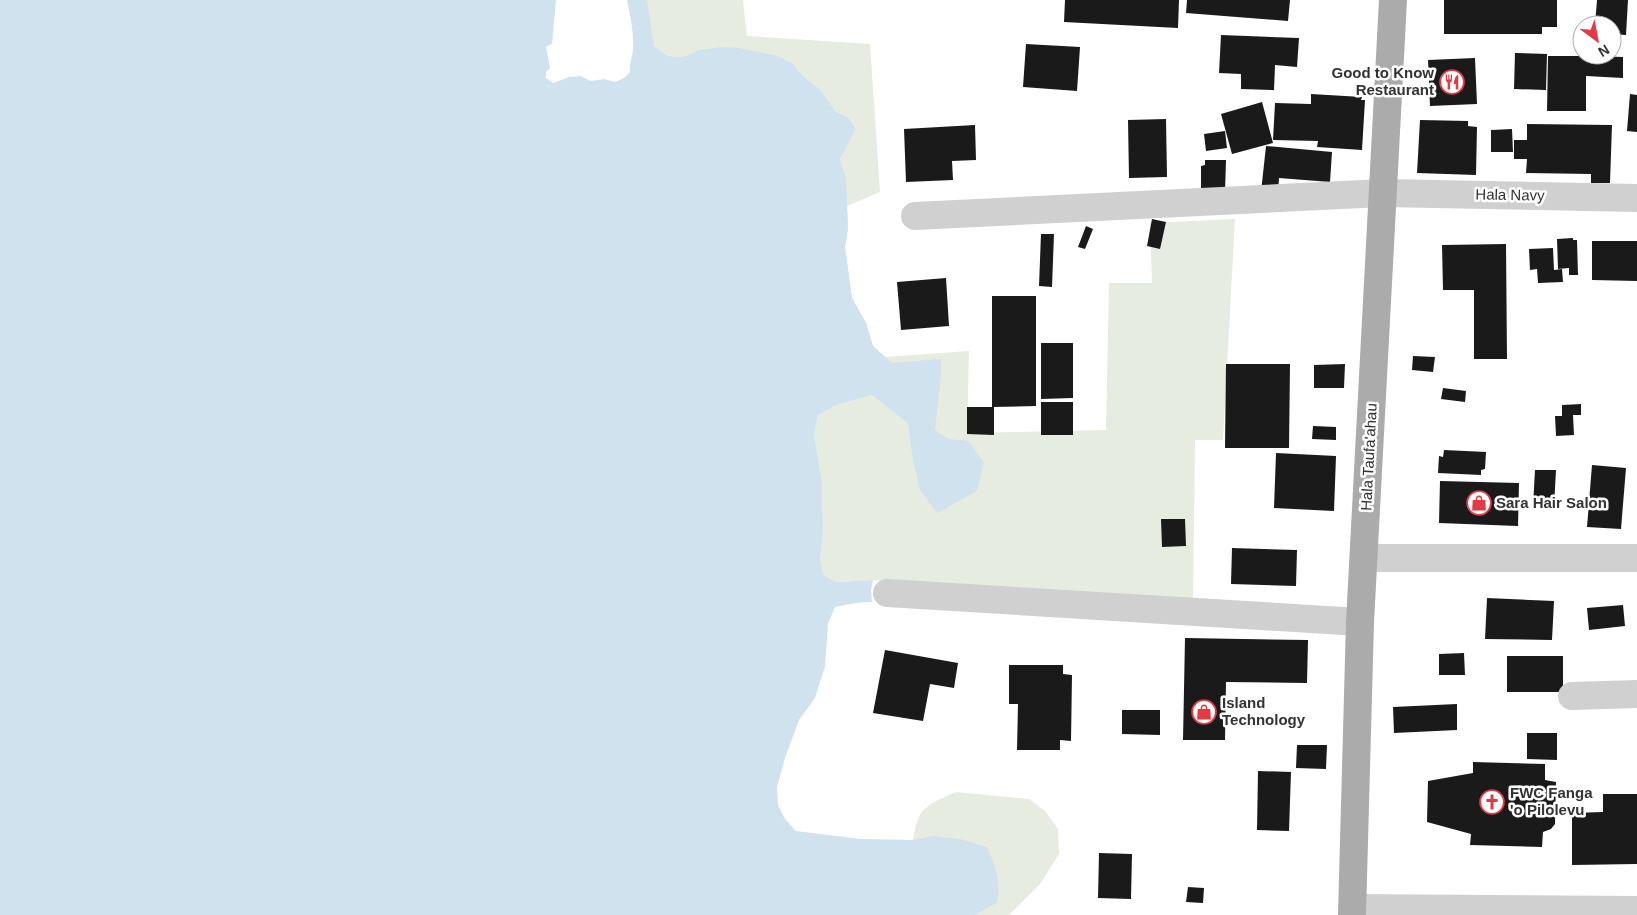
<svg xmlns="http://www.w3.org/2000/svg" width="1637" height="915" font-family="Arial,sans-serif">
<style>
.green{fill:#e6ecdf}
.water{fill:#cfe2ee}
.building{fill:#1a1a1a}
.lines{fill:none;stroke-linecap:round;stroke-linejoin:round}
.minor{stroke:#d0d0d0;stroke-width:28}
.major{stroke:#ababab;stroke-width:28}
.labels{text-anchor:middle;stroke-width:5;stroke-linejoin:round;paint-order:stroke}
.poi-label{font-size:15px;font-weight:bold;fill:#333;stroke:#fff;text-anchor:start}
.street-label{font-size:15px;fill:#333;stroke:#fff}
</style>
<rect width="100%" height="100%" fill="#fff"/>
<!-- green -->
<path class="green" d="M633 0H743L747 36 870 44 880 192 847 206 848 229 845 247 852 298 866 323 873 346 885 357 969 351 967 433 1106 430 1109 283H1152L1150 223 1235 219 1223 440H1195L1193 602 945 590 873 580 836 582 824 575 820 560 823 535 822 481 814 435 818 415 837 405 871 395 827 320 846 177 840 160 856 127 848 117 836 112 821 90 803 76 793 64 699 50 683 57 668 56 654 46Z
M956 792 1029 799 1045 811 1058 829 1059 854 1040 884 1009 915H975L997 903 913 840C918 806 927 805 956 792Z"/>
<!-- water -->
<path class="water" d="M0 0H556L552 44 546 47 550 68 546 72V78L553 83 569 77 581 76 591 81 604 79 615 82 624 78 630 72C629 63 633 56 633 48 634 31 630 16 627 0H647L654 46 668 56 683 57 699 50 722 47 739 48 778 56 793 64 803 76 821 90 836 112 848 117 856 128 840 160 846 177 848 229 845 247 852 298 866 323 873 346 892 363 941 359V375L935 430 949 439 968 441 984 462 977 491 937 513 920 490 913 460 908 423 872 395 837 405 818 415 814 435 822 481 823 535 820 560 824 575 836 582 873 580 871 590 872 602 856 603 835 607 828 624 825 666 815 698 799 720 785 758 777 787 778 805 785 819 796 831 861 839 913 840 933 836 960 839 987 847C996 868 1001 879 997 903L975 915H0Z"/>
<!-- building -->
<path class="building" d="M1065 0H1179L1178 28 1064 22Z
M1187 0H1290L1288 21 1186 13Z
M1444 0H1557V27H1542V34H1444Z
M1597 0H1628L1626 35 1612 34V25H1595Z
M1221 35 1299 38 1297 67 1275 65 1274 90 1241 89V74L1219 73Z
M1026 44 1080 47 1077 91 1023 87Z
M1515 53 1547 54 1546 90 1514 89Z
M1548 56H1586V62L1591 61V56L1623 57V78L1586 76V111H1547Z
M1475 58 1477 104 1430 106 1428 60Z
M1311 94 1362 97 1361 100H1365L1362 150 1317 147 1318 141 1273 140 1275 103 1311 104Z
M1630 94 1637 95V132L1627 131Z
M1262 102 1273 143 1232 154 1221 114Z
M1166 119 1167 177 1129 178 1128 120Z
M1420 120 1468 121V126L1477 127 1476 175 1417 173Z
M1527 124 1612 125 1610 183H1591V174L1526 173 1527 159H1514V140H1527Z
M975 125 976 160 952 161 953 180 906 182 904 129Z
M1512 129 1513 152H1491V130Z
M1225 131 1227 148 1206 151 1204 134Z
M1266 146 1332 152 1330 182 1279 178 1278 193 1261 192Z
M1205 160H1226L1225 192 1201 191V166L1205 165Z
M1152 219 1166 222 1160 249 1147 246Z
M1086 226 1093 229 1085 249 1078 247Z
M1041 234H1054L1052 287 1039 286Z
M1573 238V240H1577L1578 275H1569V268L1558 269 1557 239Z
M1592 241H1637V281L1592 280Z
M1506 244 1507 359H1474V290H1443L1442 245Z
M1553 248 1554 270 1562 269 1563 282 1538 283 1537 269 1530 270 1529 249Z
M946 278 949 326 901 330 897 282Z
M992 296H1036V406L992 407Z
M1041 343H1073V398L1041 399Z
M1413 356 1435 357 1433 372 1412 370Z
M1226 364H1290L1289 448H1225Z
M1345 364 1344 388H1314V365Z
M1443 388 1466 391 1465 402 1441 399Z
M1041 402H1073V435H1041Z
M1581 404V415H1573L1574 435 1556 436 1555 416H1562V405Z
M967 407H994V435L967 434Z
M1313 426 1336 427V440L1312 439Z
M1444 450 1486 452 1485 469 1481 470V475L1438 473 1439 456 1443 457Z
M1276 453 1336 456 1334 511 1274 508Z
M1592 465 1626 468 1621 529 1587 527Z
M1535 470H1556L1554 507 1533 506Z
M1440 481 1519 483 1518 526 1439 523Z
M1161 519H1185L1186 546 1162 547Z
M1232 548 1297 550 1296 586 1231 584Z
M1487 598 1554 601 1552 640 1485 639Z
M1623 605 1625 626 1589 630 1587 608Z
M1185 638 1308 640 1307 683 1226 682 1225 740H1183Z
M885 650 958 663 954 688 930 684 923 721 873 713Z
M1464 653 1465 675H1439V654Z
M1507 656H1563V692H1507Z
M1009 665H1063V674L1072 675 1071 741 1060 740V750H1017L1018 704H1009Z
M1457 704V730L1394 733 1393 707Z
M1122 710H1160V735L1122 734Z
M1527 733H1557V760L1527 759Z
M1297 745H1327L1326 769 1296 768Z
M1473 762 1545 764V780L1556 782 1555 824 1551 829 1543 832 1542 847 1470 845 1471 834 1427 822 1428 781 1473 773Z
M1258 771 1291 772 1289 831 1257 830Z
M1603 794H1637V864L1572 865V813L1603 812Z
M1099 853 1132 854 1131 899 1098 898Z
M1188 887 1204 888 1203 903 1186 902Z"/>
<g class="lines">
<!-- minor -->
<path class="minor" d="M915 216 1383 193 1637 198
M1364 558H1637
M887 593 1360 622
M1572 696 1637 694
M1353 908 1637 910"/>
<!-- major -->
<path class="major" d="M1352 915 1360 622 1393 0"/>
</g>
<!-- icons -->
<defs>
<g id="restaurant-ring" transform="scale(1.25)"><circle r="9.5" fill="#fff" stroke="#e63946" stroke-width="1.5"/><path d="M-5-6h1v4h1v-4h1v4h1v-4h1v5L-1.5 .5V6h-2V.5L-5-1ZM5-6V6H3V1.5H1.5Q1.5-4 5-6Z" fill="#e63946"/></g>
<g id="shop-ring" transform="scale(1.25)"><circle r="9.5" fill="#fff" stroke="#e63946" stroke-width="1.5"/><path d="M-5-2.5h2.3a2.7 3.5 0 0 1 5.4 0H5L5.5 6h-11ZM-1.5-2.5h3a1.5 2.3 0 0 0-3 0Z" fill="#e63946"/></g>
<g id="church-ring" transform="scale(1.25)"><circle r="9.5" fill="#fff" stroke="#e63946" stroke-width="1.5"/><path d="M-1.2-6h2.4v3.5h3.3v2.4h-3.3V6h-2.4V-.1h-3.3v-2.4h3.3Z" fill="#e63946"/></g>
</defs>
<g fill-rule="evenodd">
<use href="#restaurant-ring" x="1452" y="82"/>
<use href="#shop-ring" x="1479" y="503"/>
<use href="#shop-ring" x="1204" y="712"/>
<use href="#church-ring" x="1492" y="802"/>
</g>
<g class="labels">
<!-- poi labels -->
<g class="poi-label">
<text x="1434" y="78" text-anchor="end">Good to Know<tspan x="1434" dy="17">Restaurant</tspan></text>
<text x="1496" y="508">Sara Hair Salon</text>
<text x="1222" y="708">Island<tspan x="1222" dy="17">Technology</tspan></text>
<text x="1510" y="798">FWC Fanga<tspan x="1510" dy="17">'o Pilolevu</tspan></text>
</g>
<!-- street labels -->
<g class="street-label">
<text transform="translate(1510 195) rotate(1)" y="5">Hala Navy</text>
<text transform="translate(1369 457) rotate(-87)" y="5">Hala Taufa'ahau</text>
</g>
</g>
<!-- north arrow -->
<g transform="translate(1597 40) rotate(148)"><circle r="24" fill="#ffffff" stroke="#adadad"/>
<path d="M0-4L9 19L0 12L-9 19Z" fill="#e63946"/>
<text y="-8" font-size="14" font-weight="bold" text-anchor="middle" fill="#333333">N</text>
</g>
</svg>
